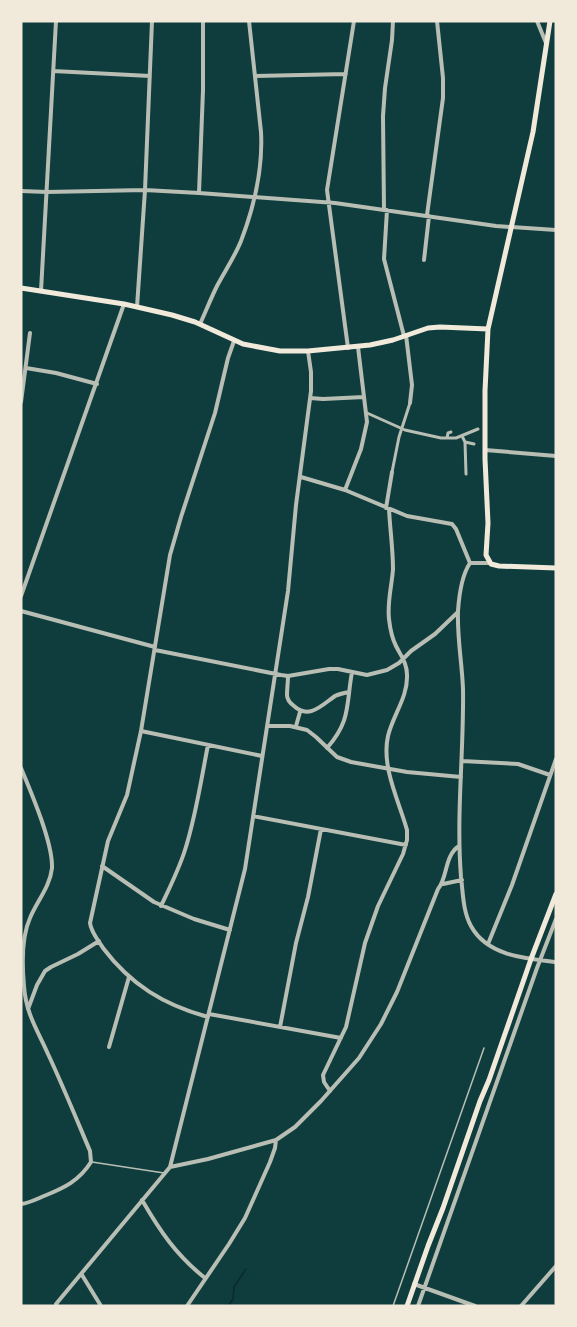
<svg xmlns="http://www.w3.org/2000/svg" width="577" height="1327" font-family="'Crimson Pro',serif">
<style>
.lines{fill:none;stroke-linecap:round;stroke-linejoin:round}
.stream{stroke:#0a2a2b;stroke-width:1.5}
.service{stroke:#b8beb3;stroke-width:1.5}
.pedestrian{stroke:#b8beb3;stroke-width:3}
.minor{stroke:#b8beb3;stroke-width:4}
.secondary{stroke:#f1e9da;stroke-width:5}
</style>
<rect width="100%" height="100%" fill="#0f3d3e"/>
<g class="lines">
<!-- stream -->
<path class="stream" d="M228 1306 233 1299 234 1287 246 1269"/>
<!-- service -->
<path class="service" d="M92 1162 164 1173
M393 1306 484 1048"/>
<!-- pedestrian -->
<path class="pedestrian" d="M367 413 405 430 441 438H456L478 429
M462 436 465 442 474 444
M447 438 448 433 451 432
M465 442 466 474
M392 472 399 437 410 403"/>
<!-- minor -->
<path class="minor" d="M537 21 546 43
M53 71 150 76
M255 76 346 74
M21 191 47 192 145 190 199 193 335 203 496 226 556 230
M199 193 203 90V21
M384 210 383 116 385 88 392 40 393 21
M387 210 384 259 404 336
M427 215 443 98V78L437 21
M424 260 429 216
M41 291 56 21
M137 307 145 190 152 21
M200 324C206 311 211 298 217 286 225 271 235 256 241 241 254 207 263 168 261 132L249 21
M406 335 412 385 410 403
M348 348 327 190 354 21
M26 368 56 373 97 384
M310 398 323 399 364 397
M21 402 30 333
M485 450 556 456
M301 477 345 490 407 516 452 524 456 529 470 563
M345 490 361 449 367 422 358 347
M386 508 392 472
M490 563H470C462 575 459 596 458 611 457 637 462 663 463 689 464 752 456 814 461 877 463 893 463 912 471 926 487 956 527 959 556 962
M21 596 124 304
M21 611 155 647
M155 650 281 675 288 676 329 669H338L367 675 387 670 399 663 411 651 435 634 458 612
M288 676C288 682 287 689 287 695 287 700 290 703 294 706 309 720 322 705 335 696 339 694 344 693 349 692
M267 726H290L307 730 316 737 337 757 351 762 407 772 461 777
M296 726 300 712
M141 731 262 756
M327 748C351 721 346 705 352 672
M462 761 518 764 550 775
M21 768C31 792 53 843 52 868 50 887 37 901 30 918 21 938 22 964 24 986 26 1014 37 1029 48 1054 63 1086 76 1118 90 1151L91 1162C79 1181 64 1188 44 1196 37 1199 29 1203 21 1204
M253 816 406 845
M102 866 154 902 194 919 230 930
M443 884 462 880
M161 906C170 887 179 869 185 850 196 816 201 780 208 745
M488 944 512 885 556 759
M28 1009 37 985 45 971 51 967 78 954 99 941
M209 1014 341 1038
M208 1017C164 1005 131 985 103 948 98 940 91 932 90 923L108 841 127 795 141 731 170 555 181 517 215 413 228 358 234 341
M280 1027 296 943 308 897 321 829
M109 1047 129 977
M330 1091 324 1082 323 1075 346 1027 365 943 378 906 403 854 407 840V830C399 801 381 767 388 736 393 715 408 697 407 675 407 663 401 656 396 646 392 638 390 628 389 619 387 602 392 585 393 569 393 549 390 529 389 509
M170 1167 245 869 288 591 296 505 311 391V372L308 351
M142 1200C160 1231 176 1255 205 1278
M82 1275 101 1306
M414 1284 475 1306
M57 1306 56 1304 170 1167 208 1159 276 1140 295 1127 321 1101 359 1058 381 1024 397 992 438 889C448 877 444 856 459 846
M187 1306 229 1244 245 1218 270 1162 275 1148 276 1140
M418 1306 537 968 556 919
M521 1306 556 1266"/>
<!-- secondary -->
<path class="secondary" d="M550 21 533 132 488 329 485 391V459L488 523 486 555 491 564 499 566 556 568
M21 288 124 304 172 315 195 322 243 344 280 351H308L370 345 393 340 428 328 440 327 488 329
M407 1306 428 1246 443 1208 480 1101 489 1080 531 959 556 894"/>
</g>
<!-- border -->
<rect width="577" height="1327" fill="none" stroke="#f1e9da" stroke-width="45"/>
</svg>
